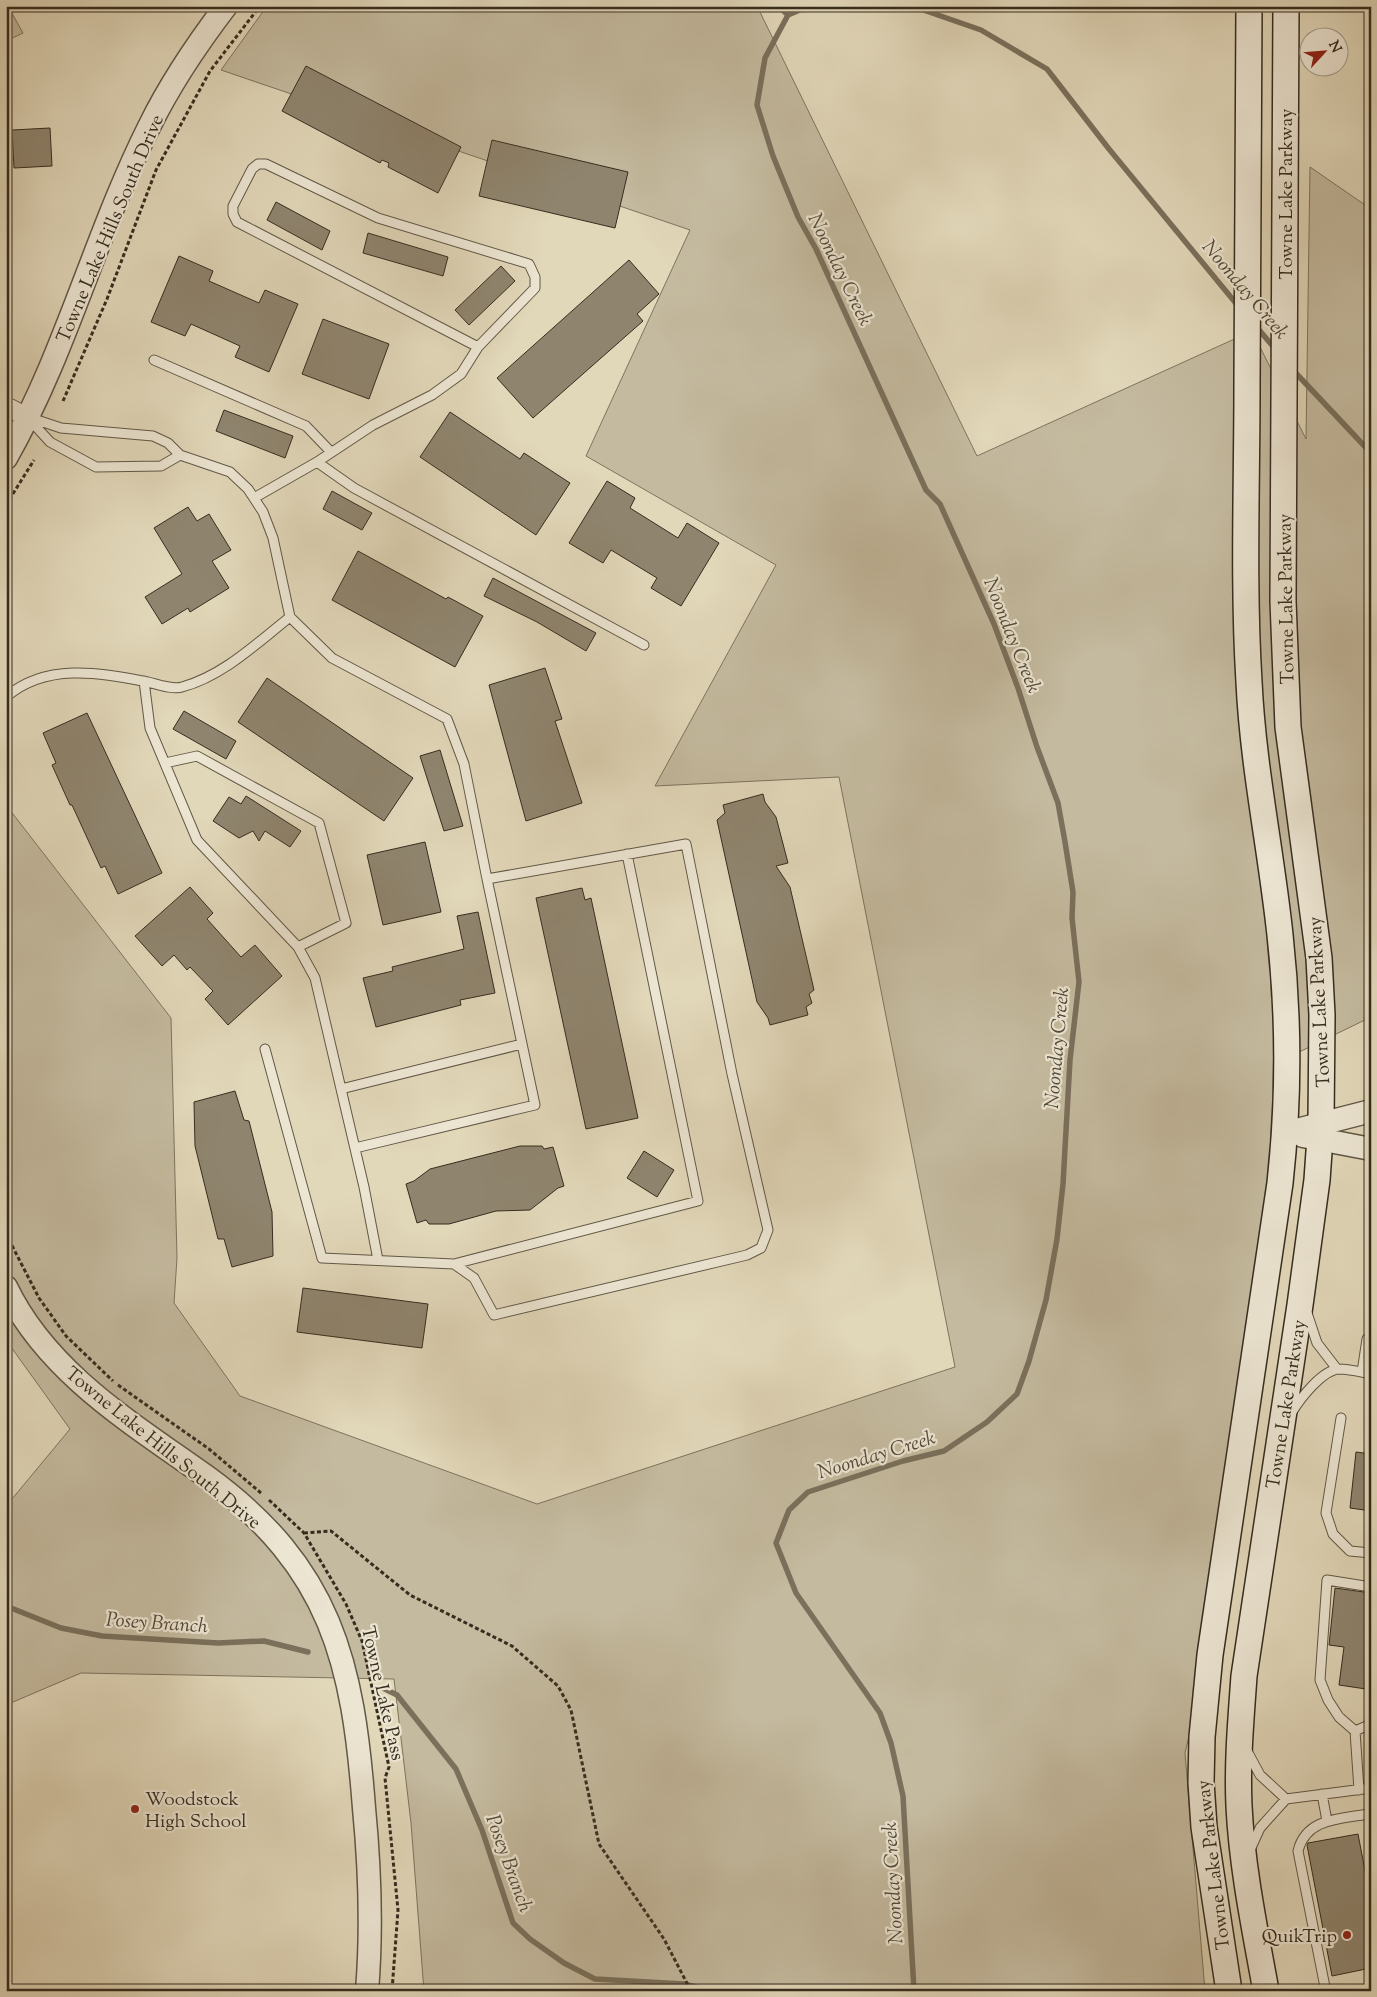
<svg xmlns="http://www.w3.org/2000/svg" width="1377" height="1997" font-family="'Sorts Mill Goudy',serif">
<style>
.green{fill:#c4ba9f;stroke:#7d745f}
.lines{fill:none;stroke-linecap:round;stroke-linejoin:round}
.stream{stroke:#7a705c;stroke-width:5.5}
.building{fill:#8f856f;stroke:#362d1f}
.service-casing{stroke:#615846;stroke-width:11}
.minor-casing{stroke:#615846;stroke-width:20}
.tertiary-casing{stroke:#615846;stroke-width:25}
.secondary-casing{stroke:#362d1f;stroke-width:28}
.path{stroke:#362d1f;stroke-width:3;stroke-dasharray:4 2.5;stroke-linecap:butt}
.service{stroke:#ece5d2;stroke-width:9}
.minor{stroke:#ece5d2;stroke-width:18}
.tertiary{stroke:#ece5d2;stroke-width:22}
.secondary{stroke:#ece5d2;stroke-width:25}
.poi-dot{fill:#8f2418;stroke:#ece5d2;stroke-width:2}
.labels{text-anchor:middle;stroke-width:4.5;stroke-linejoin:round;paint-order:stroke}
.street-label{font-size:19px;fill:#362d1f;stroke:#ece5d2}
.poi-label{font-size:19px;fill:#362d1f;stroke:#ece5d2;text-anchor:start}
.water-label{font-size:20px;font-style:italic;fill:#524938;stroke:#ece5d2}
</style>
<rect width="100%" height="100%" fill="#e1d7b9"/>
<filter id="stains"><feTurbulence type="fractalNoise" baseFrequency=".004" numOctaves="4"/><feColorMatrix values="0 0 0 0 .2 0 0 0 0 .09 0 0 0 0 .02 0 0 0 .5 -.17"/></filter>
<radialGradient id="worn" r=".72"><stop offset=".6" stop-color="#630" stop-opacity="0"/><stop offset="1" stop-color="#630" stop-opacity=".3"/></radialGradient>
<!-- green -->
<path class="green" d="M8 6 23 33 6 41V7Z
M267 6H757L977 456 1252 331 1306 439 1310 167 1371 209V1017L1289 1057 1224 1585 1185 1753 1205 1991H424L411 1823 394 1679 81 1673 6 1705V1498L12 1499 70 1429 6 1340V805L171 1018 177 1258 174 1303 240 1396 537 1504 955 1367 839 777 655 786 776 565 586 456 690 230 221 70Z"/>
<g class="lines">
<!-- stream -->
<path class="stream" d="M778 6 788 15
M809 6 788 15 765 58 757 105 773 156 798 217 816 249 926 490 940 504 994 624 1018 688 1037 747 1058 803 1065 842 1073 892 1072 918 1079 982 1070 1060 1063 1184 1057 1239 1046 1300 1029 1361 1017 1394 987 1422 944 1451 903 1461 808 1492 789 1510 776 1543 796 1593 880 1713 891 1743 903 1796 914 1991
M912 6 981 30 1047 69 1109 149 1239 307
M1255 325 1276 350
M1292 369 1371 453
M6 1606 61 1628 102 1636 218 1643 264 1641 308 1652
M383 1688 397 1695 456 1769 482 1830 513 1923 530 1939 564 1963 595 1979 684 1984 712 1991"/>
</g>
<!-- building -->
<path class="building" d="M306 66 461 147 438 193 388 167 389 163 382 160 380 163 282 111Z
M50 128 52 166 14 168 12 130Z
M492 140 628 172 615 228 479 196Z
M276 202 330 231 322 250 267 220Z
M368 233 448 257 443 276 363 253Z
M179 256 213 271 209 281 259 303 265 290 298 304 269 372 235 357 240 346 191 324 185 336 151 322Z
M629 260 659 294 637 314 643 321 533 418 497 378Z
M501 266 515 281 469 325 455 310Z
M323 319 389 344 369 399 302 374Z
M224 410 293 436 285 458 216 431Z
M450 412 520 459 524 453 570 483 536 535 420 457Z
M607 481 635 498 630 508 678 538 687 523 719 543 681 606 651 588 657 578 611 550 603 563 569 543Z
M332 491 372 513 362 530 323 509Z
M188 507 197 521 209 514 231 550 212 561 229 588 190 612 188 608 162 624 145 597 182 574 154 528Z
M358 551 446 599 448 597 483 616 455 667 332 600Z
M493 578 596 633 586 651 537 622 484 596Z
M545 668 562 719 555 721 582 803 526 821 489 685Z
M267 678 413 778 384 821 238 722Z
M184 711 236 741 226 759 173 729Z
M87 713 162 873 118 894 105 866 101 868 72 805H70L52 765 56 763 43 733Z
M440 750 463 826 444 831 420 756Z
M763 794 765 802 776 817 788 863 776 866 790 887 814 990 809 994 812 1003 806 1007 808 1015 770 1025 768 1018 757 1002 717 820 725 813 723 805Z
M246 796 301 831 290 847 265 831 259 841 253 831 239 838 213 821 229 797 241 804Z
M425 842 441 912 383 925 367 855Z
M190 887 213 913 207 919 241 957 255 945 282 976 228 1025 205 999 213 991 190 967 187 970 174 955 162 966 135 936Z
M582 888 585 900 591 898 638 1118 586 1129 536 898Z
M478 912 495 993 460 1000 461 1005 376 1027 363 978 393 971 392 967 464 949 457 916Z
M235 1091 244 1120 249 1121 272 1212 273 1256 232 1267 224 1239H218L195 1146 194 1102Z
M520 1146H542L544 1149 553 1147 564 1186 558 1188 530 1210 496 1211 449 1224H429L426 1220 417 1223 406 1184 414 1181 430 1169Z
M644 1151 674 1170 657 1197 627 1178Z
M303 1288 428 1304 422 1348 297 1332Z
M1356 1452 1371 1454V1511L1350 1508Z
M1335 1588 1371 1593V1652L1366 1689 1339 1685 1344 1647 1329 1645Z
M1358 1834 1371 1902V1968L1332 1976 1307 1845 1308 1843Z"/>
<g class="lines">
<!-- service casing -->
<g class="service-casing">
<path id="service" d="M154 360 306 426 331 452
M28 417 61 428 153 436 168 443 180 455 230 472 248 489 263 512 273 538 290 617 332 658 447 719 464 764 487 879 686 844 732 1074 768 1230 761 1248 747 1255 494 1315 474 1278 454 1264 322 1258 265 1049
M29 419 50 442 96 467 161 466 180 455
M317 462 354 488 644 645
M254 498 317 462 373 425 432 395 461 374 478 347 535 288V277L529 264 378 218 266 164H258L252 169 233 206V214L237 222 478 347
M144 681 150 728 197 840 298 947 315 978 364 1187 378 1260
M6 697C47 662 100 673 148 682 157 684 173 690 182 687 223 676 257 643 290 617
M165 763 197 756 319 823 346 923 298 947
M341 1089 522 1044
M355 1148 535 1105 487 879
M454 1264 698 1201 627 854
M1307 1313 1317 1343 1337 1369
M1362 1372 1367 1339 1371 1340
M1292 1412C1300 1399 1322 1370 1339 1369 1349 1369 1361 1372 1371 1374
M1341 1418 1326 1513 1333 1534 1350 1551 1371 1553
M1355 1731 1371 1724
M1246 1749 1260 1775 1286 1799
M1359 1790 1355 1731 1339 1717 1328 1700 1320 1680 1327 1580 1371 1587
M1322 1794 1327 1821
M1250 1850 1260 1828 1286 1799 1371 1788
M1325 1987 1298 1851C1306 1818 1340 1819 1368 1814"/>
</g>
<!-- minor casing -->
<g class="minor-casing">
<path id="minor" d="M6 406 27 417"/>
</g>
<!-- tertiary casing -->
<g class="tertiary-casing">
<path id="tertiary" d="M6 458C66 353 95 235 149 127 170 84 197 44 226 6
M1285 1133 1371 1111
M1303 1136 1371 1149
M6 1287C47 1373 133 1424 207 1477 332 1568 353 1663 364 1808 370 1870 372 1930 367 1991"/>
</g>
<!-- secondary casing -->
<g class="secondary-casing">
<path id="secondary" d="M1229 1991 1204 1827 1201 1782 1202 1737 1210 1655 1280 1183C1289 1101 1289 1017 1280 935 1271 850 1253 767 1249 682 1243 584 1247 484 1247 386 1248 259 1248 133 1249 6
M1266 1991C1255 1930 1242 1868 1239 1806 1237 1762 1241 1719 1244 1676L1300 1305 1317 1180 1321 1123 1322 1015 1319 958 1288 727 1283 601 1286 6"/>
</g>
<!-- path -->
<path class="path" d="M63 401 107 299 156 170 210 71 260 6
M6 505 34 460
M6 1234 39 1298 66 1336 113 1381
M118 1385 209 1449 261 1493
M269 1500 304 1533 346 1604 362 1641 389 1767 385 1778 398 1910 392 1991
M304 1533 331 1531 410 1595 512 1646 558 1686 571 1710 599 1844 664 1939 691 1991"/>
<!-- service -->
<use href="#service" class="service"/>
<!-- minor -->
<use href="#minor" class="minor"/>
<!-- tertiary -->
<use href="#tertiary" class="tertiary"/>
<!-- secondary -->
<use href="#secondary" class="secondary"/>
</g>
<!-- markers -->
<g class="poi-dot">
<circle cx="135" cy="1809" r="5"/>
<circle cx="1347" cy="1935" r="5"/>
</g>
<g class="labels">
<!-- street labels -->
<g class="street-label">
<text transform="translate(1285 194) rotate(-90)" y="7">Towne Lake Parkway</text>
<text transform="translate(109 228) rotate(-67)" y="7">Towne Lake Hills South Drive</text>
<text transform="translate(1285 599) rotate(-91)" y="7">Towne Lake Parkway</text>
<text transform="translate(1318 1002) rotate(-93)" y="7">Towne Lake Parkway</text>
<text transform="translate(1285 1404) rotate(-81)" y="7">Towne Lake Parkway</text>
<text transform="translate(164 1447) rotate(39)" y="7">Towne Lake Hills South Drive</text>
<text transform="translate(384 1693) rotate(77)" y="7">Towne Lake Pass</text>
<text transform="translate(1212 1865) rotate(-97)" y="7">Towne Lake Parkway</text>
</g>
<!-- poi labels -->
<g class="poi-label">
<text x="145" y="1805">Woodstock<tspan x="145" dy="22">High School</tspan></text>
<text x="1337" y="1942" text-anchor="end">QuikTrip</text>
</g>
<!-- water labels -->
<g class="water-label">
<text transform="translate(841 269) rotate(64)" y="7">Noonday Creek</text>
<text transform="translate(1246 289) rotate(50)" y="7">Noonday Creek</text>
<text transform="translate(1013 635) rotate(68)" y="7">Noonday Creek</text>
<text transform="translate(1056 1048) rotate(-85)" y="7">Noonday Creek</text>
<text transform="translate(876 1454) rotate(-17)" y="7">Noonday Creek</text>
<text transform="translate(157 1622) rotate(4)" y="7">Posey Branch</text>
<text transform="translate(510 1863) rotate(70)" y="7">Posey Branch</text>
<text transform="translate(892 1883) rotate(-93)" y="7">Noonday Creek</text>
</g>
</g>
<!-- margin -->
<rect width="1377" height="1997" fill="none" stroke="#e1d7b9" stroke-width="25"/>
<rect x="8" y="8" width="1362" height="1982" fill="none" stroke="#362d1f" stroke-width="2.5"/>
<rect x="12" y="12" width="1352" height="1972" fill="none" stroke="#362d1f"/>
<!-- north arrow -->
<g transform="translate(1324 52) rotate(64)"><circle r="24" fill="#ece5d2" stroke="#a39b8a"/>
<path d="M0-4L9 19L0 12L-9 19Z" fill="#8f2418"/>
<text y="-8" font-size="14" font-weight="bold" text-anchor="middle" fill="#362d1f">N</text>
</g>
<rect width="100%" height="100%" filter="url(#stains)"/>
<rect width="100%" height="100%" fill="url(#worn)"/>
</svg>
